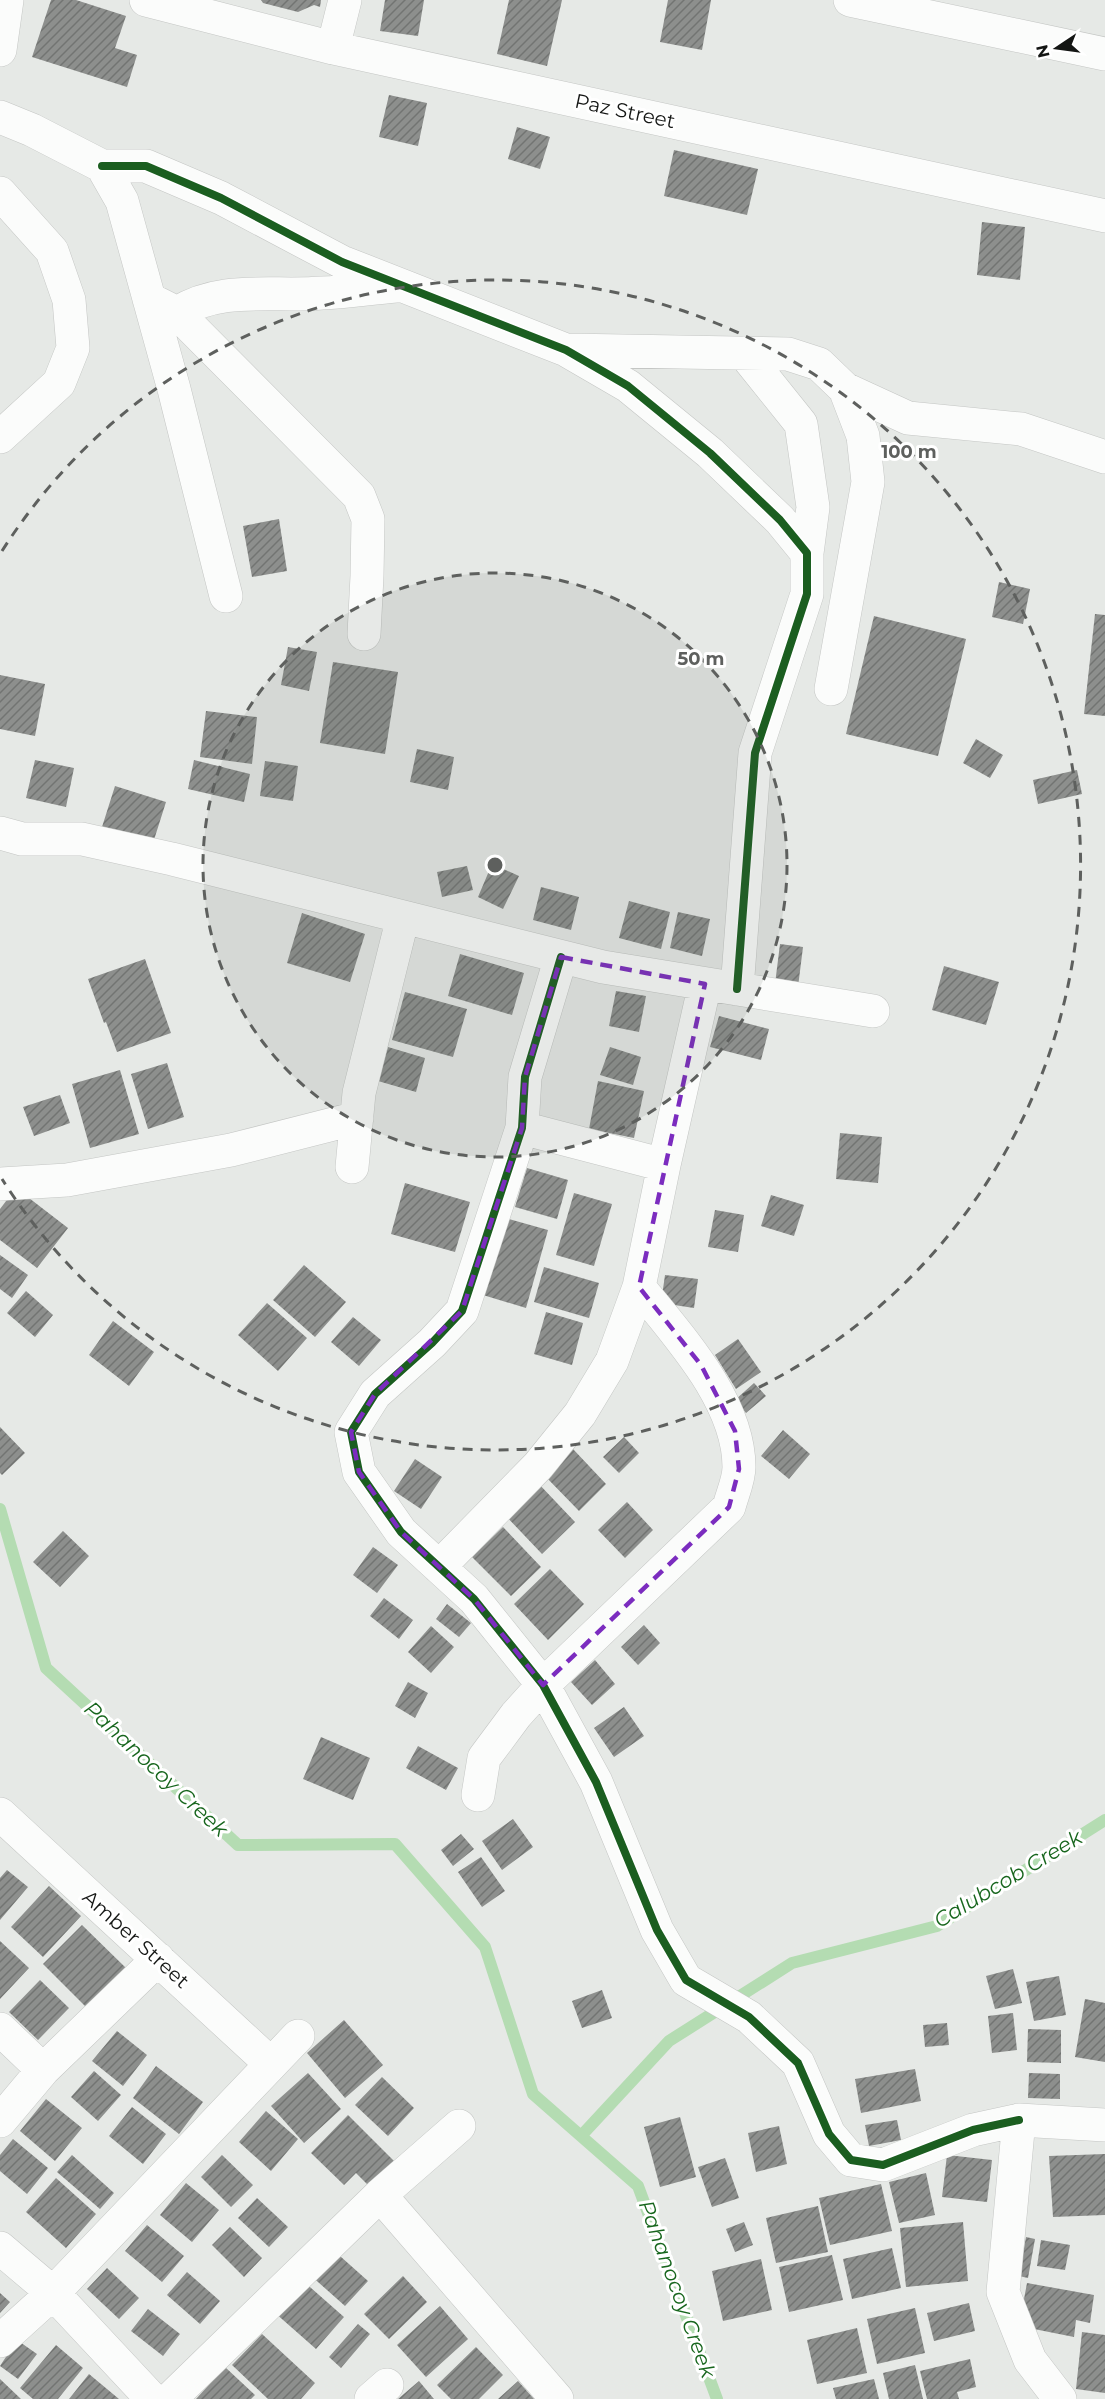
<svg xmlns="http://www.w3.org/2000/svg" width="1105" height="2399" font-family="Montserrat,sans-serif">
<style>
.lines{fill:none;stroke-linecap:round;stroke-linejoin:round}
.stream{stroke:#b4dcb2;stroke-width:12}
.building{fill:url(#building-hatch)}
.minor-casing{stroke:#c4c6c4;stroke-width:34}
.minor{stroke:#fbfcfb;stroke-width:33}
.cycleway-casing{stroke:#fff;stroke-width:11}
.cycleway{stroke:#1b5e20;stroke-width:8}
.marked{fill:none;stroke:#7b2cbf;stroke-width:4.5;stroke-dasharray:12 8;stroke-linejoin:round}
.ring{fill:none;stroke:#5e605e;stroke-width:3;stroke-dasharray:10 8}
.labels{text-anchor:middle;stroke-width:6;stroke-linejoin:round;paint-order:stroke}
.street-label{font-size:20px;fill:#141614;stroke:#fff}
.water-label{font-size:21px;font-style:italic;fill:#17661d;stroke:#fff}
.centre{fill:#5e605e;stroke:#fff;stroke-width:3}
.ring-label{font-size:18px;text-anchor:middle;font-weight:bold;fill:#5e605e;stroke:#fff;stroke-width:6;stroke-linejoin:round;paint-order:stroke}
</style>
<defs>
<pattern id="building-hatch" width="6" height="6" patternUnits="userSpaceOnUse" patternTransform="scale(1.5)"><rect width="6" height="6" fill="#8d8f8d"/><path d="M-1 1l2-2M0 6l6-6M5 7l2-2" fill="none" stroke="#727472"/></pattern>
</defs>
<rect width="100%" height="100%" fill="#e6e9e6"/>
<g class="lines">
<!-- stream -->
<path class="stream" d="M0 1509 46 1668 238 1845 395 1844 485 1947 533 2094 638 2186 717 2399
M581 2136 669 2041 792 1963 937 1926 1105 1820"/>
</g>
<!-- building -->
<path class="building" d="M51 0H76L126 16 115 48 137 55 127 87 32 57Z
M261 0H321L320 7 314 5 298 12 263 3Z
M385 0H424L418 36 380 31Z
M509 0H562L547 66 497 54Z
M668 0H711L702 50 660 42Z
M389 95 427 103 418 146 379 137Z
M517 127 550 137 540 169 508 159Z
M674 150 758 169 747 215 664 196Z
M982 222 1025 227 1020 280 977 275Z
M279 519 287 571 252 577 243 526Z
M999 582 1030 589 1023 624 992 617Z
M1095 614 1105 615V716L1084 714Z
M874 616 966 639 938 756 846 734Z
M288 647 317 652 309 691 281 685Z
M333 662 398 672 385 754 320 743Z
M0 675 45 684 35 736 0 729Z
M206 711 257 717 252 764 200 757Z
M976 739 1003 755 990 778 963 763Z
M417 749 454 757 448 790 410 782Z
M35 760 74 768 66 807 26 798Z
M194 760 250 774 244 802 188 789Z
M265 761 298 766 293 801 260 796Z
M1077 770 1082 794 1038 804 1033 780Z
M115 786 166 802 153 843 102 827Z
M492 864 519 876 503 909 478 897Z
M467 866 473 890 442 897 437 872Z
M541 887 579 897 571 930 533 920Z
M629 901 670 912 661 949 619 938Z
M678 912 710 919 702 956 670 948Z
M302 913 365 934 350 982 287 963Z
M780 944 803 947 798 987 775 984Z
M460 954 524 973 512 1015 448 996Z
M145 959 171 1033 117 1052 106 1022 104 1023 88 979Z
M944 966 999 982 986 1025 932 1010Z
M616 991 646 996 639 1032 609 1026Z
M405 992 467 1009 453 1057 392 1040Z
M719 1016 769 1029 761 1060 710 1047Z
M388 1047 425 1058 416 1092 378 1081Z
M610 1047 641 1057 633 1085 600 1075Z
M167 1063 184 1117 148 1129 131 1074Z
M120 1070 139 1134 90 1148 72 1084Z
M598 1081 644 1091 634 1138 589 1129Z
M60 1095 70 1123 34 1136 23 1107Z
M840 1133 882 1137 878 1183 836 1179Z
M527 1168 568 1180 557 1219 515 1207Z
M405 1183 470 1202 455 1252 391 1234Z
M16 1188 68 1228 37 1268 0 1240V1209Z
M574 1193 612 1204 594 1266 556 1255Z
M771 1195 804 1205 794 1236 761 1226Z
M715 1210 744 1215 738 1252 708 1247Z
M505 1218 548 1230 526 1308 483 1295Z
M0 1255 28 1275 12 1298 0 1289Z
M304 1265 346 1302 315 1337 273 1300Z
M544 1267 599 1283 589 1318 534 1302Z
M665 1275 698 1279 694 1308 661 1303Z
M26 1291 53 1315 35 1337 7 1313Z
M267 1303 307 1338 278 1371 238 1335Z
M546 1312 583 1323 572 1365 534 1354Z
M353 1317 381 1340 359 1366 331 1342Z
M113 1321 154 1352 129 1386 89 1355Z
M738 1339 761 1372 736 1389 715 1355Z
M754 1383 766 1396 746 1413 735 1400Z
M0 1427 25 1453 2 1475 0 1473Z
M783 1430 810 1454 789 1479 761 1456Z
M624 1437 639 1453 619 1473 603 1457Z
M573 1449 606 1484 579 1511 545 1476Z
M415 1459 442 1477 421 1509 394 1491Z
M537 1482 575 1522 542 1554 504 1514Z
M627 1502 653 1530 625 1558 598 1530Z
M503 1527 541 1567 511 1596 472 1557Z
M63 1531 89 1556 60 1587 33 1562Z
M373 1547 398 1565 377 1593 353 1575Z
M550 1569 584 1604 548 1640 514 1604Z
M384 1598 413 1620 399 1639 370 1616Z
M447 1604 471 1623 459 1637 436 1619Z
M644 1625 660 1643 638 1665 621 1647Z
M431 1626 454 1647 431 1673 408 1652Z
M595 1660 615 1684 592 1705 571 1682Z
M408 1682 428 1693 415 1718 395 1706Z
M624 1707 644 1736 614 1757 594 1728Z
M321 1737 370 1758 353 1800 303 1779Z
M418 1746 458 1768 446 1790 406 1768Z
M513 1819 533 1847 502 1870 482 1841Z
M461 1834 474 1849 453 1866 441 1850Z
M481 1857 505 1891 482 1907 458 1872Z
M7 1870 28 1887 0 1920V1878Z
M49 1886 81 1916 43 1957 11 1927Z
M82 1925 126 1968 87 2008 43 1964Z
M0 1941 29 1968 0 1999Z
M1013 1969 1022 2003 995 2009 986 1976Z
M1059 1976 1066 2015 1034 2021 1026 1982Z
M40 1980 69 2008 38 2040 9 2012Z
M602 1990 612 2018 582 2028 572 2001Z
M1085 1999 1105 2003V2062L1075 2057Z
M1013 2013 1017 2050 992 2053 988 2016Z
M344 2020 383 2065 345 2098 307 2053Z
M947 2023 949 2045 925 2047 923 2025Z
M1028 2029 1061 2030V2063L1027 2062Z
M117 2031 147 2055 123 2086 92 2061Z
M156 2066 203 2102 179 2134 133 2098Z
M915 2069 921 2101 861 2113 855 2079Z
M94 2071 121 2095 98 2121 71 2097Z
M308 2073 341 2109 304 2143 271 2106Z
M1029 2073 1060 2074V2099L1028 2098Z
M382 2077 414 2108 388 2136 355 2105Z
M46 2099 82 2128 55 2161 20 2131Z
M132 2107 166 2134 143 2164 109 2136Z
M266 2111 298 2139 271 2171 239 2142Z
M348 2115 394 2161 369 2186 356 2173 344 2185 311 2153Z
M680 2117 696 2177 660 2187 644 2127Z
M897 2120 901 2140 869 2146 865 2125Z
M779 2126 787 2164 756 2172 748 2133Z
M13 2139 48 2168 27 2194 0 2171V2155Z
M1105 2154V2215L1053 2217 1049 2156Z
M72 2155 114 2193 100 2209 57 2172Z
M222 2155 253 2185 231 2207 201 2177Z
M947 2155 992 2160 987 2202 942 2197Z
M725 2158 739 2198 712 2207 698 2167Z
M926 2173 935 2215 899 2223 889 2182Z
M56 2178 96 2214 66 2248 26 2212Z
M186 2183 219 2210 192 2242 160 2215Z
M881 2184 892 2231 830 2245 819 2198Z
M257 2198 288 2227 269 2247 238 2218Z
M818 2206 828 2252 776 2263 766 2218Z
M744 2222 753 2245 735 2252 726 2229Z
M963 2222 968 2281 906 2287 900 2228Z
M147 2225 184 2256 162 2282 125 2251Z
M230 2227 262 2258 244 2277 212 2245Z
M1026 2237 1035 2239 1028 2278 1019 2276Z
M1041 2240 1070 2245 1065 2270 1037 2266Z
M331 2248 368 2281 345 2306 309 2274Z
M892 2248 901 2288 852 2299 843 2259Z
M832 2255 843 2300 789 2312 779 2267Z
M761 2259 772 2310 723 2321 712 2271Z
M107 2268 139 2298 119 2319 87 2289Z
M187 2272 220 2301 200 2324 167 2295Z
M403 2276 427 2302 389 2339 364 2314Z
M302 2280 344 2317 316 2349 274 2312Z
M1027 2283 1094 2295 1090 2323 1076 2320 1074 2337 1019 2326Z
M0 2293 10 2302 0 2313Z
M969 2303 975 2331 934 2341 927 2313Z
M440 2306 468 2339 426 2377 397 2345Z
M915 2308 925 2353 877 2364 867 2319Z
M148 2309 180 2334 163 2356 131 2331Z
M358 2324 370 2334 341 2368 329 2357Z
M857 2328 867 2373 817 2384 807 2340Z
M1082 2332 1105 2335V2393L1076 2389Z
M262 2334 315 2383 301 2399H268L232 2365Z
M17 2340 37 2354 18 2379 0 2366Z
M56 2345 83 2368 58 2399H33L20 2388Z
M476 2347 503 2375 479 2399H451L437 2385Z
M970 2359 976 2387 957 2392 959 2399H927L920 2371Z
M915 2365 923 2399H889L883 2373Z
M225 2367 255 2395 251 2399H196Z
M89 2374 119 2399H69Z
M0 2379 21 2399H0Z
M874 2379 879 2399H836L833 2388Z
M419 2381 434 2399H398Z
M518 2381 534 2399H498Z"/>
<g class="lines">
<!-- minor casing -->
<g class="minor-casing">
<path id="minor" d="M146 0 333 48 1105 216
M850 0 1105 54
M333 48 345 0
M0 50 7 0
M0 117 32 130 102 166 122 201 174 389 226 596
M102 166H146L221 198 342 262 566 350 628 386 710 453 780 520 807 553V594L755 753 737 989
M0 193 52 251 69 300 73 348 59 383 0 437
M149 299 177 313 359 496 368 519 367 576 364 634
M177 313C221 285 272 297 322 293 347 292 371 288 396 286
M567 350 788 354 819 364 845 389 863 436 868 482 831 689
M744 353 801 424 813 507 807 553
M845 389 908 418 1021 429 1105 457
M0 833 22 839H82L172 859 603 967 873 1011
M561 957 525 1077 522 1128 462 1311 432 1343 375 1394 351 1432 359 1472 401 1532 474 1599 543 1685 596 1782 657 1930 686 1980 749 2017 798 2063 829 2134 851 2160 883 2165 973 2130 1019 2120
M522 1128 664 1165
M352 1167 359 1093 403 917
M0 1184 67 1180 231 1150 357 1118
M439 1567 538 1466 580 1414 612 1361 639 1287 664 1165 705 984
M478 1795 484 1758 516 1715 543 1685 729 1507C732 1495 739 1480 739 1467 739 1401 679 1337 639 1287
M0 1814 271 2064
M0 2029 43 2070
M0 2121 43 2070 158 1959
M380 2195 557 2399
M0 2248 53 2293 152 2399
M0 2341 53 2293 298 2036
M170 2399 380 2195 459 2126
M371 2399 387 2385
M1060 2399 1030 2360 1003 2292 1019 2120 1105 2125"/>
</g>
<!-- minor -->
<use href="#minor" class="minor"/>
<!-- cycleway casing -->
<g class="cycleway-casing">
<path id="cycleway" d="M102 166H146L221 198 342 262 566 350 628 386 710 453 780 520 807 553V594L755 753 737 989
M561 957 525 1077 522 1128 462 1311 432 1343 375 1394 351 1432 359 1472 401 1532 474 1599 543 1685 596 1782 657 1930 686 1980 749 2017 798 2063 829 2134 851 2160 883 2165 973 2130 1019 2120"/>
</g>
<!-- cycleway -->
<use href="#cycleway" class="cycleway"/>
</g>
<!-- marked area -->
<path class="marked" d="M561 957 705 984 639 1287 701 1365 735 1431 739 1469 729 1507 543 1685 474 1599 401 1532 359 1472 351 1432 375 1394 462 1311 522 1128 525 1077Z"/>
<!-- distance rings -->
<circle cx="495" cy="865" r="292" fill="#5e605e" fill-opacity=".12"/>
<g class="ring">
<circle cx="495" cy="865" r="292"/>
<path d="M2 551A585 585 0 1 1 2 1179"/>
</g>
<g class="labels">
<!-- street labels -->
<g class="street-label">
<text transform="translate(625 111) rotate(12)" y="7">Paz Street</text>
<text transform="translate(136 1939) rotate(42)" y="7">Amber Street</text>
</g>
<!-- water labels -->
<g class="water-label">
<text transform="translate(156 1769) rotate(43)" y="7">Pahanocoy Creek</text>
<text transform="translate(1008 1879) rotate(-31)" y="7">Calubcob Creek</text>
<text transform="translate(677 2289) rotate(70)" y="7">Pahanocoy Creek</text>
</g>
</g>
<circle cx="495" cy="865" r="9" class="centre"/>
<g class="ring-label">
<text x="909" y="458">100 m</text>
<text x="701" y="665">50 m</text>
</g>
<!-- north arrow -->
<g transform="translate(1057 48) rotate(257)" stroke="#ffffff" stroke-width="4.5" paint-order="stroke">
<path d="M0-4.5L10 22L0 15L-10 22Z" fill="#141614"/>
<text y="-9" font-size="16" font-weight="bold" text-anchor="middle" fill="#141614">N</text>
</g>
</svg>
